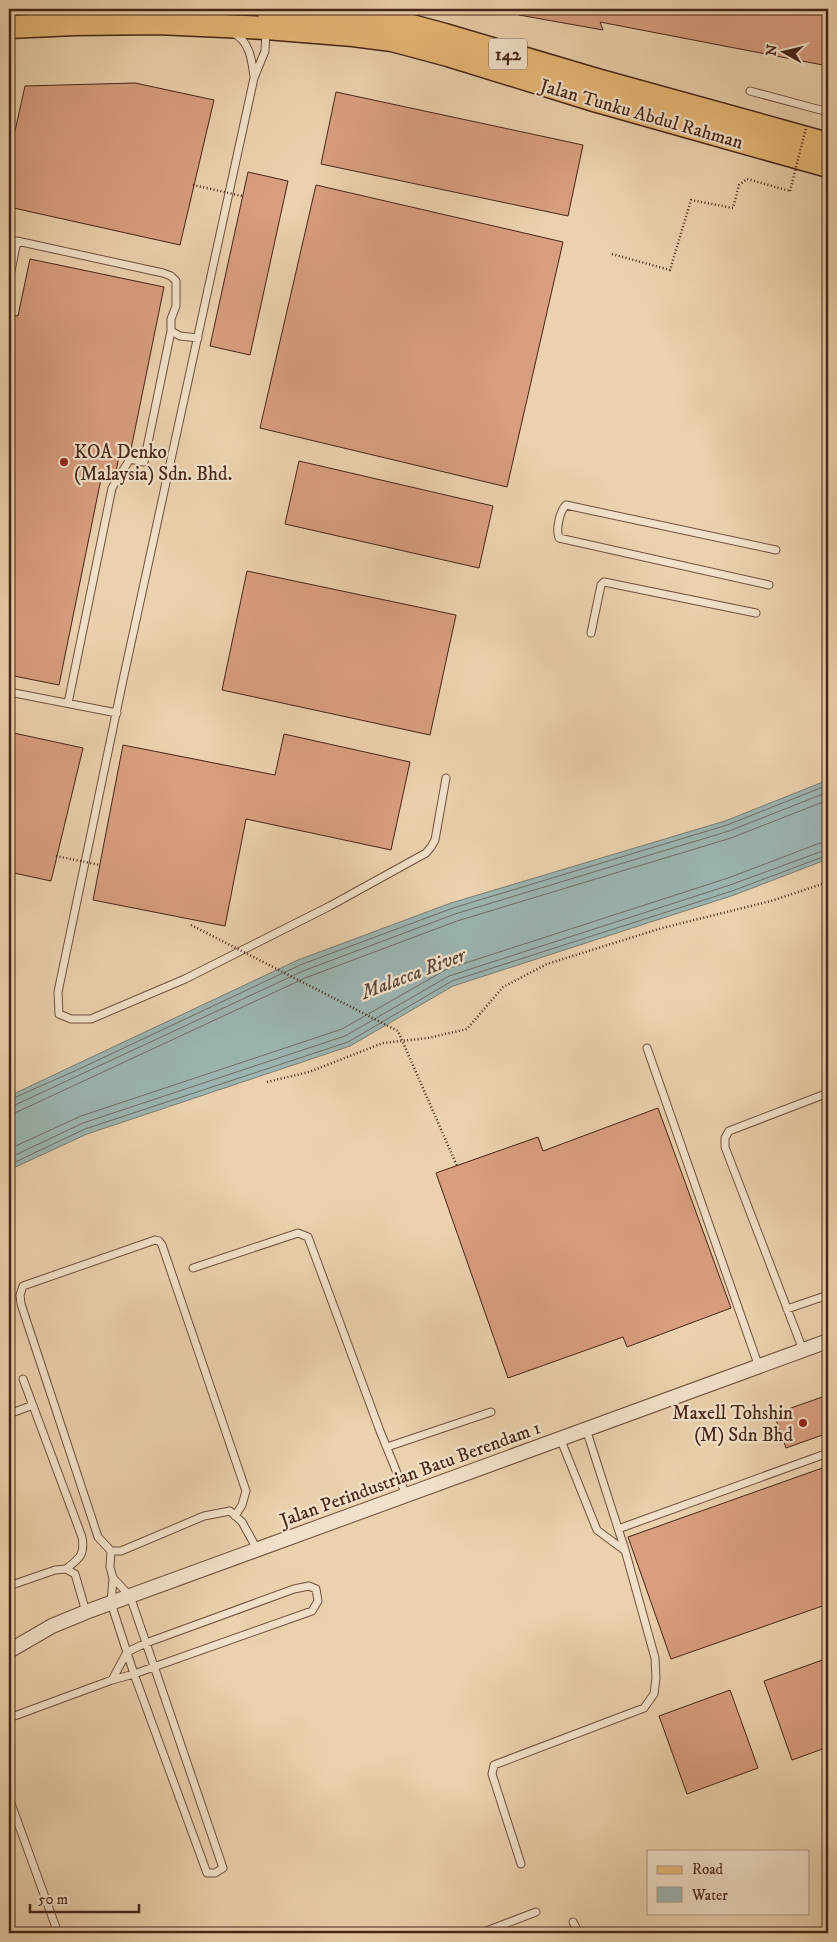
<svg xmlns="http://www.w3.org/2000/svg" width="837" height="1942" font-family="'IM FELL DW Pica',serif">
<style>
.water{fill:#9bb5b2;stroke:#797b74}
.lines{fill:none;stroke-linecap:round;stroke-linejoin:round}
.shore{stroke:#706c64;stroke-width:1}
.building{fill:#d89e7f;stroke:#462416}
.service-casing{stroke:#6f4f3c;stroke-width:9}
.minor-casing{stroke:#6f4f3c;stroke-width:16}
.primary-casing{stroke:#462416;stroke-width:25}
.path{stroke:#462416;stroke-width:2.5;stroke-dasharray:1 2.5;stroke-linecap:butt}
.service{stroke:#f2e1ca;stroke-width:7}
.minor{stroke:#f2e1ca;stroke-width:14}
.primary{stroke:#e6b876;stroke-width:22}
.path-bridge{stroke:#462416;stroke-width:2.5;stroke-dasharray:1 2.5;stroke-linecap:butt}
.poi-dot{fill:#8f2418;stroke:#f2e1ca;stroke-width:2}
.labels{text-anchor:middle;stroke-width:4.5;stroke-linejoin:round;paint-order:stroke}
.shield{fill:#f2e1ca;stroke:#7a5d4c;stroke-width:1}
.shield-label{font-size:18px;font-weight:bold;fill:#462416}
.street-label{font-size:19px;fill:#462416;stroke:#f2e1ca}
.poi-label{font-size:19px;fill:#462416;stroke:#f2e1ca;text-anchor:start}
.water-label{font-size:20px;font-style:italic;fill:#5b483d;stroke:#f2e1ca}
</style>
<rect width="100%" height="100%" fill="#ebd1ad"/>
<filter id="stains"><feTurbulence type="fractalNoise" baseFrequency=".004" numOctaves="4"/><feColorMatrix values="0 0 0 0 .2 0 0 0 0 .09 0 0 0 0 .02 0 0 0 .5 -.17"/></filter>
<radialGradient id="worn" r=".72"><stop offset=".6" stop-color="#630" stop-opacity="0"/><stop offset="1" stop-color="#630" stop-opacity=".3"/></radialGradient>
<!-- water -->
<path class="water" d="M828 780V859L734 895 453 986 350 1046 87 1134 9 1170V1096L298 960 451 903 725 821Z"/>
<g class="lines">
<!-- shore -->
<path class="shore" d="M9 1100 77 1070 300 965 453 908 727 825 828 785
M9 1106 15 1105 303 971 455 914 729 831 828 792
M9 1114 17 1112 305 978 457 921 731 838 828 800
M9 1149 81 1116 342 1029 447 969 728 878 820 843 828 841
M9 1158 83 1123 345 1036 449 976 730 885 828 849
M9 1165 85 1129 348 1042 452 981 732 891 828 855"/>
</g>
<!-- building -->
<path class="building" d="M519 9H828V66L600 22 603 30 519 15Z
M135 83 214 100 180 245 9 207V158L25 86Z
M336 92 583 145 568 216 321 164Z
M248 172 288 181 250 355 210 346Z
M316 185 563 242 507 487 260 428Z
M30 259 164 287 131 449 121 447 116 471 113 476 102 474 59 685 9 675V314L18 316Z
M299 461 493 506 479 568 285 524Z
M247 571 456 615 430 735 222 690Z
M9 732 83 748 51 881 9 872Z
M284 734 410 762 391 850 246 819 225 926 93 900 123 745 275 775Z
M658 1108 731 1308 627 1347 623 1337 508 1378 436 1173 538 1137 543 1151Z
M828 1395V1433L786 1448 774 1414Z
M828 1466V1604L671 1659 628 1537Z
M828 1658V1747L792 1760 764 1681Z
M730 1690 758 1768 687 1794 659 1716Z"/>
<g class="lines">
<!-- service casing -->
<g class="service-casing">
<path id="service" d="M266 32 265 51 254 78 123 680 58 992 59 1014 71 1019H91L185 979 330 906 426 853 431 847 435 840 446 778
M233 33C250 41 252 61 254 77
M750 91 828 112
M9 281 17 241 163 273 171 276 176 281V306L171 319V331L180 336 198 338
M769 585 559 538C556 530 559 512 566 505L776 550
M591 633 601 585 604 582 756 613
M9 692 117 713
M68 703 112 488 130 459 144 462 171 331
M647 1048 759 1367
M193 1268 298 1233 308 1237 380 1431 406 1495
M787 1309 828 1295
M803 1350 725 1147V1138L729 1131 828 1093
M23 1379 82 1537C85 1555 80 1558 66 1569
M9 1414 33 1405
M560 1438 597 1530 624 1550
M387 1447 491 1412
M235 1516 242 1505 246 1491 162 1245 159 1241 155 1240 23 1286 20 1295 21 1304 98 1537 111 1551H121L204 1516 230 1511 242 1522 257 1549
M618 1529 828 1453
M111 1551 110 1567 113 1578
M113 1578 130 1596 223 1868 215 1873H207L134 1674 111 1603Z
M9 1586 55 1570 66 1569 75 1574 86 1612
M9 1718 112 1680 134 1674 312 1611 318 1601 316 1589 309 1586 294 1589 146 1643 127 1652 112 1680
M9 1798 58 1933
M521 1864 492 1774 494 1765 644 1708 654 1694 656 1678 655 1658 625 1550 586 1429
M573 1922 579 1933
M481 1933 536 1912"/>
</g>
<!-- minor casing -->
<g class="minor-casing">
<path id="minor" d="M9 1651 52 1626 86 1612 828 1341"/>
</g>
<!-- primary casing -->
<g class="primary-casing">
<path id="primary" d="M267 9 319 11 389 20 445 35 597 80 828 144
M9 27 74 24 157 23 266 28 353 35 392 40 448 55 597 101 828 166"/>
</g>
<!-- path -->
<path class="path" d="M612 254 670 270 691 200 733 208 739 185 747 179 790 191
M267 1082 309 1072 383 1043 428 1038 467 1029 503 987 547 964 662 928 771 901 828 882"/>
<!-- service -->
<use href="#service" class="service"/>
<!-- minor -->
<use href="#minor" class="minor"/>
<!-- primary -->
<use href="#primary" class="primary"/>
<!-- path-bridge -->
<path class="path-bridge" d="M193 185 242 196
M790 191 807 124
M56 856 100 865
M191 925 398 1031 457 1166"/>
</g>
<!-- markers -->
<g class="poi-dot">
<circle cx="64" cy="462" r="5"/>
<circle cx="803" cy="1423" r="5"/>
</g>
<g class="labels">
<!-- shield labels -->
<rect class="shield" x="489" y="38.5" width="38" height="31" rx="4"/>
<g class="shield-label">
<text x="508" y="60">142</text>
</g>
<!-- street labels -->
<g class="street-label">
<text transform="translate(642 113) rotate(16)" y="7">Jalan Tunku Abdul Rahman</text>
<text transform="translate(410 1473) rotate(-20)" y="7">Jalan Perindustrian Batu Berendam 1</text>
</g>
<!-- poi labels -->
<g class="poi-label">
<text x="74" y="458">KOA Denko<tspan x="74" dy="22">(Malaysia) Sdn. Bhd.</tspan></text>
<text x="793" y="1419" text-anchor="end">Maxell Tohshin<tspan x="793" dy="22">(M) Sdn Bhd</tspan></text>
</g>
<!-- water labels -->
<g class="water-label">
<text transform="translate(413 973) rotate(-21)" y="7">Malacca River</text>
</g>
</g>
<!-- margin -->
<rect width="837" height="1942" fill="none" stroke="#ebd1ad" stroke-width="30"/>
<rect x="10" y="10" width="817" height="1922" fill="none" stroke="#462416" stroke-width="2.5"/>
<rect x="15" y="15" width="807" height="1912" fill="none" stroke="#462416"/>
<!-- legend -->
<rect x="647" y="1850" width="162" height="65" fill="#f2e1ca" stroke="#ad9582"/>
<rect x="657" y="1866" width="25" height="8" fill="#e6b876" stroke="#ad9582"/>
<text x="692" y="1874" font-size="15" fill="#462416">Road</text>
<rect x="657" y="1887" width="25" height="15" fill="#9bb5b2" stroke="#ad9582"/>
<text x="692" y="1900" font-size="15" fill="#462416">Water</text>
<!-- north arrow -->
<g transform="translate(784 52) rotate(278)" stroke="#f2e1ca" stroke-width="4" paint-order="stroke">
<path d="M0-4L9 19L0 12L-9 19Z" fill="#462416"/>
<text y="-8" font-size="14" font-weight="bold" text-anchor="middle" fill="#462416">N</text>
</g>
<!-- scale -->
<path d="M30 1904v8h109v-8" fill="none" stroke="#462416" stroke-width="2.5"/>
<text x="38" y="1904" font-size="15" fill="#462416" stroke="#f2e1ca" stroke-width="4" paint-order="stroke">50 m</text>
<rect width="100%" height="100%" filter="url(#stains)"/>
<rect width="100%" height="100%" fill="url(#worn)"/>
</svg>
